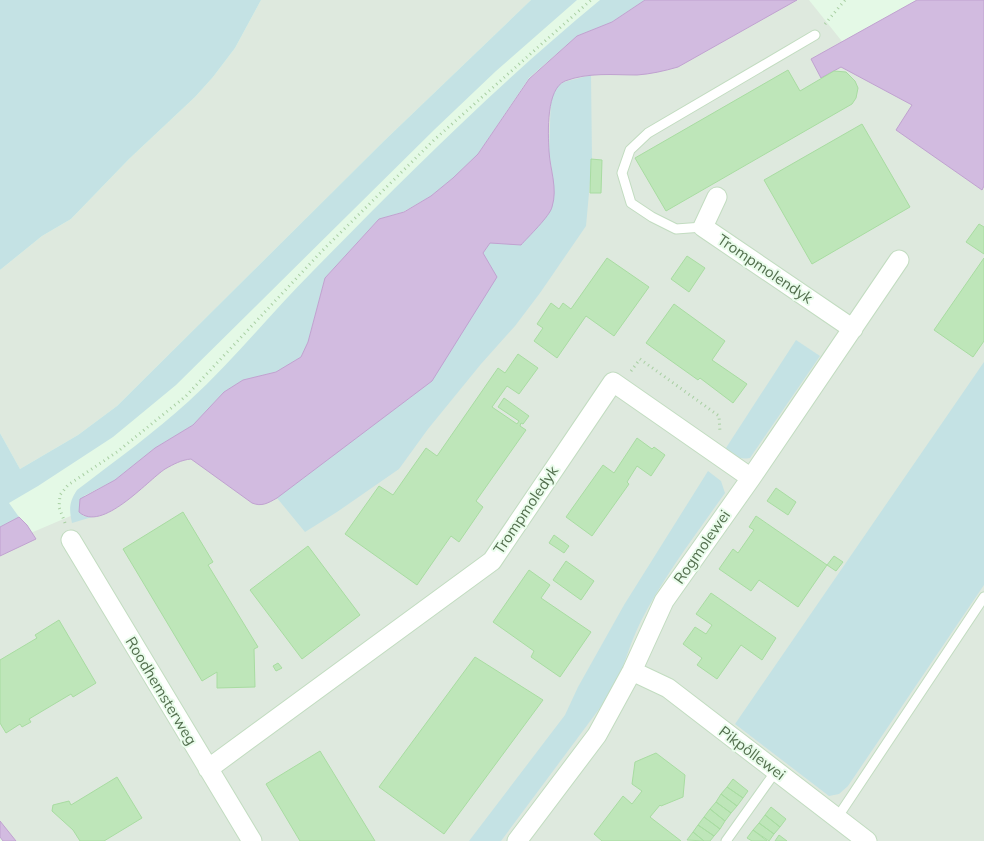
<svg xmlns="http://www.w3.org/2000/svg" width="984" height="841" font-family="Mulish,sans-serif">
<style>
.industrial{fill:#dee9de}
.green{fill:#c4e2e4}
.water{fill:#d2bbe0;stroke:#c0a2d0}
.building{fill:#bee6b9;stroke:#a8dca1}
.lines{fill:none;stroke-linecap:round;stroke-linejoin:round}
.lane-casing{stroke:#c2dcc0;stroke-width:11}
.street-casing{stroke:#c2dcc0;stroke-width:21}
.path{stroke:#a8cfa2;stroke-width:3;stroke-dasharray:1 4;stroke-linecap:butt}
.lane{stroke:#fff;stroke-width:9}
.street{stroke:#fff;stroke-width:19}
.labels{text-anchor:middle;stroke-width:4;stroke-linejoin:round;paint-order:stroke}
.street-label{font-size:15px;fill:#526e4d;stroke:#e9fceb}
</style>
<rect width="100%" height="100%" fill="#e4f9e6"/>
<!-- industrial -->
<path class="industrial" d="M261 0H531L385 140 117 406 78 435 20 469 0 433V270L42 236 71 219 129 159 195 97 213 77 235 48Z
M710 0H809L852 54 963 0H984V841H9L0 829V546L106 501 307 376 549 76Z"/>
<!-- green -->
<path class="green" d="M0 0H261L235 48 213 77 195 97 129 159 71 219 42 236 0 270Z
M531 0H577L496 71 435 129 176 385 113 437 38 486 9 503 19 517 0 527V433L20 469 78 435 117 406 385 140Z
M600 0H645L612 22 577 36 529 78 478 154 453 178 431 196 403 212 379 219 325 278 308 342 301 357 276 372 243 380 224 392 193 425 155 448 115 480 84 496 83 516 92 517 72 523C69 509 69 502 77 490 115 461 154 433 189 401 233 361 270 314 312 272 404 178 498 84 600 0Z
M591 75 592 160 586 226 540 293 515 326 481 364 428 429 399 469 337 512 305 532 277 498 432 381 483 253 490 243 521 244 553 177 549 152 551 97 558 85 564 82Z
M796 340 820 356 750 458C739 460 734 456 724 451Z
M984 362V585L848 786 839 794 829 796 735 724Z
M708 471 721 481 725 493C696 534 664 576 641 621 631 641 624 664 617 685L501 841H469L565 715 578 687 624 605Z"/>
<!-- water -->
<path class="water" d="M645 0H797L678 67C664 71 651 74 637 75 613 75 589 72 565 81 546 89 548 132 549 151 550 170 558 188 552 207 550 216 528 237 521 245L490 243 483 253 497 277 432 381 277 498C268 503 262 507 252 503L191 459C181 460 174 464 165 469 147 481 102 533 79 512L80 499 115 480 155 448 193 425 224 392 243 380 276 372 301 357 308 342 325 278 379 219 404 212 431 196 453 178 478 154 529 79 577 36 612 22Z
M917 0H984V186L982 190 896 130 912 105 841 67 821 78 811 59Z
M19 517 27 525 36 539 0 556V527Z
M0 821 16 841H3L0 837Z"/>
<!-- building -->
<path class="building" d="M788 70 800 91 834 71 846 72 855 81 858 88 856 98 852 104 666 211 635 158Z
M862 124 910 207 812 264 764 180Z
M591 159 602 160 601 193H590Z
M979 224 984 227V254L966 242Z
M687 256 705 268 689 292 671 279Z
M607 258 649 287 614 336 586 316 557 358 534 341 543 328 537 324 551 303 559 309 563 303 571 309Z
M984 258V341L973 357 934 330Z
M674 304 725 341 712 360 747 384 733 403 700 378 698 380 646 343Z
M518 354 538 368 519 394 507 386 492 407 517 424 519 421 498 407 504 398 529 416 523 424 521 423 520 426 526 430 476 501 483 507 459 542 451 536 417 585 345 534 379 486 393 495 426 448 437 456 498 368 505 373Z
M637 438 652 449 654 447 665 455 651 476 637 466 627 482 629 484 592 536 566 517 603 465 614 473Z
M776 488 796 502 788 515 767 501Z
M183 512 213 562 208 565 258 647 254 649 255 687 217 688V672L202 681 123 549Z
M756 516 827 565 798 607 759 580 751 591 719 569 733 549 738 553 754 530 749 527Z
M554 535 569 546 564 553 549 543Z
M308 546 360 615 302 659 250 590Z
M834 556 843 562 836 571 827 565Z
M566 561 594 581 581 600 553 580Z
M529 570 550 585 541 598 591 632 560 677 531 657 534 651 493 622Z
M711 593 776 638 762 660 741 645 717 679 697 665 702 658 683 644 695 627 706 634 712 625 696 614Z
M59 620 96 683 73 697 71 694 29 719 31 722 22 727 20 724 6 733 0 723V660L37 638 35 635Z
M475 657 543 700 444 834 379 787Z
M278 663 282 668 276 671 273 666Z
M320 751 375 841H300L266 784Z
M656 753 685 775 683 797 661 806 660 805 650 817 681 841H602L594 834 623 796 632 804 642 791 632 784 635 762Z
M117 777 142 818 104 841H80L73 830 52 811 53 805 69 801 71 805Z
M733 779 748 791 743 798 727 787Z
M727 787 743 798 737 806 721 794Z
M721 794 737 806 731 813 716 802Z
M716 802 731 813 725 821 710 809Z
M771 807 786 819 780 827 765 815Z
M710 809 725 821 720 829 704 817Z
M765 815 780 827 774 834 759 823Z
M704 817 720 829 714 836 698 825Z
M759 823 774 834 769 841 753 830Z
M698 825 714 836 710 841H704L693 832Z
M753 830 767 841H752L747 838Z
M693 832 704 841 687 840Z
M779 835 787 841H775Z"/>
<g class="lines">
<!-- lane casing -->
<g class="lane-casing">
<path id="lane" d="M703 227 676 229 652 217 631 203 622 173 630 150 648 133 815 35
M837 818 984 597
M726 841 776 771"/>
</g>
<!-- street casing -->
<g class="street-casing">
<path id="street" d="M717 197 703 227 853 329
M71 540 252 841
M632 671 668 688 867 841
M208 769 492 561 613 382 751 478
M517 841 597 735 632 671 664 601 751 478 899 260"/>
</g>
<!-- path -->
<path class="path" d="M825 24 845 0
M631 371 640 359 719 416 720 432
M65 523 59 507 60 495 68 485 117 452 186 396 322 251 434 140 591 0"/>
<!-- lane -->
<use href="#lane" class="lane"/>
<!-- street -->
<use href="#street" class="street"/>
</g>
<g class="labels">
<!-- street labels -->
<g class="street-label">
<text transform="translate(765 269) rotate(34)" y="5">Trompmolendyk</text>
<text transform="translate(526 510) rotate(-56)" y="5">Trompmoledyk</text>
<text transform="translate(702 547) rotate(-55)" y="5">Rogmolewei</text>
<text transform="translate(161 691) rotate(59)" y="5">Roodhemsterweg</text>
<text transform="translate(752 753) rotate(37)" y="5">Pikpôllewei</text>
</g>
</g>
</svg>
